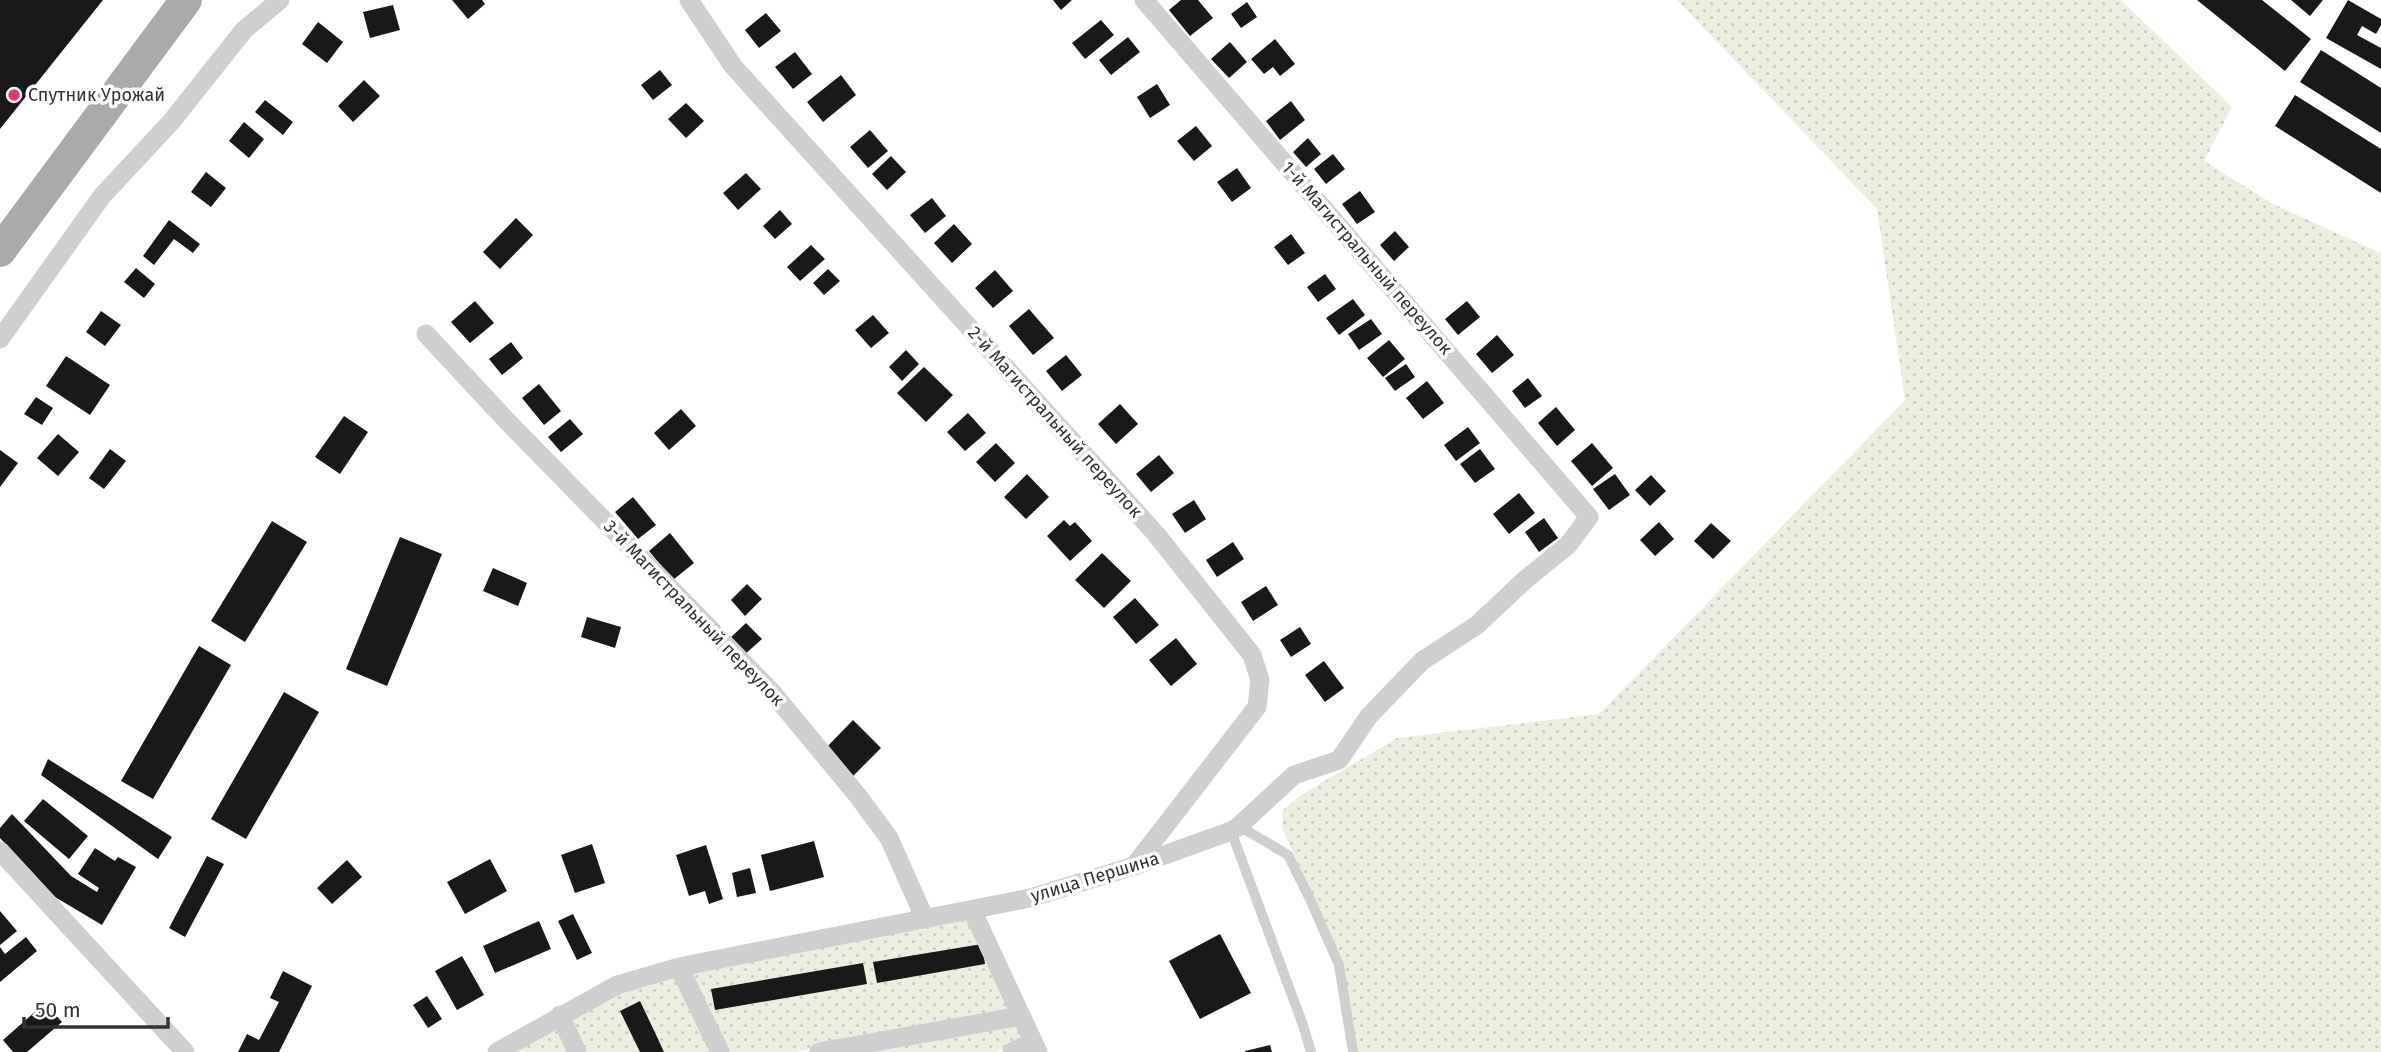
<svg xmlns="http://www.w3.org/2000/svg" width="2381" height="1052" font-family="'Fira Sans',sans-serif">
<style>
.grass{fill:url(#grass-dots)}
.building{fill:#191919}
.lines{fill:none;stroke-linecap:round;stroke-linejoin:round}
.lane{stroke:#cfcfcf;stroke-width:10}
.street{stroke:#cfcfcf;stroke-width:19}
.primary{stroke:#aaa;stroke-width:32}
.poi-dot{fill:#e9346c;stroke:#fff;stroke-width:2.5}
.labels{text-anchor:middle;stroke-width:7;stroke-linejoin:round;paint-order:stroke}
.poi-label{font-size:18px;fill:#323232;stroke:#fff;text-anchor:start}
.street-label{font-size:18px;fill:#323232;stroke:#fff}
</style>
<defs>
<pattern id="grass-dots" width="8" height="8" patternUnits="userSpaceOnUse" patternTransform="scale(1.75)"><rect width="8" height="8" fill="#ebefe0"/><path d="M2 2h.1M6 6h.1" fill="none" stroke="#cacdc1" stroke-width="1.8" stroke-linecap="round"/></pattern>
</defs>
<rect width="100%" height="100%" fill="#fff"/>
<!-- grass -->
<path class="grass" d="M1677 0H2121L2232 107 2204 161 2273 204 2381 253V1052H1358L1343 964 1282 828 1283 810 1301 795 1397 738 1599 714 1905 400 1877 209Z
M970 916 1015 1013 795 1052H725L686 971Z
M676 973 714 1052H583L567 1019 620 989Z
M559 1022 573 1052H507Z
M1019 1023 1026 1038 997 1052H858Z"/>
<!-- building -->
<path class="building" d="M0 0H103L0 129Z
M452 0H482L485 4 468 19Z
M1053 0H1072L1061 10Z
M1181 0H1198L1213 18 1190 36 1169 10Z
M2197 0H2262L2311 39 2285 71Z
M2291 0H2323L2310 16Z
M2348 0 2381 19V25L2376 34 2362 26 2357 35 2381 48V69L2326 38Z
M1247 2 1257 17 1241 28 1231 14Z
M393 5 400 30 370 38 363 12Z
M766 13 781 31 759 48 745 30Z
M1101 20 1114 35 1085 59 1072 43Z
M318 22 343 42 327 63 302 44Z
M1128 37 1140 52 1111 75 1099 60Z
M1275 39 1295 64 1280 76 1273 67 1264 74 1251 59Z
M1230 42 1247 62 1229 78 1211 59Z
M2321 50 2381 88V133L2300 82Z
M795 52 812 74 793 89 775 67Z
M660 70 672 85 653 100 641 85Z
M841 75 856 95 823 122 807 102Z
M364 80 380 96 353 122 338 106Z
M1157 84 1170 105 1150 118 1137 97Z
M2295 95 2381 149V193L2275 126Z
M265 100 293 122 283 135 255 112Z
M1291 101 1305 120 1280 140 1266 121Z
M686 103 704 121 686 138 668 119Z
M244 122 264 139 249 158 229 141Z
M1196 126 1212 146 1194 161 1177 141Z
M870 130 888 151 868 168 850 147Z
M1308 138 1321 154 1306 167 1293 152Z
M1333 154 1345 169 1326 184 1314 169Z
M891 156 906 172 887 190 872 174Z
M1237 168 1251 188 1232 202 1217 182Z
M206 172 226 188 211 207 191 192Z
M746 173 761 189 738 210 723 193Z
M1360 191 1375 212 1357 224 1342 204Z
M932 198 946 216 925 233 910 215Z
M780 210 792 224 775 239 763 226Z
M516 218 533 235 500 269 483 252Z
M169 220 200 244 193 253 174 239 154 265 143 256Z
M954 224 972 244 952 263 934 243Z
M1395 231 1409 247 1394 261 1380 245Z
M1291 234 1305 253 1288 265 1274 247Z
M811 245 825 259 800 281 787 267Z
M136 268 155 284 144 298 124 282Z
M828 269 840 281 824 295 813 283Z
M995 270 1013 291 993 308 975 288Z
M1325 274 1336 289 1318 302 1307 287Z
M1353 299 1365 315 1339 335 1326 318Z
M475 301 494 323 470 343 451 322Z
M1467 301 1480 317 1458 335 1445 319Z
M1029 309 1054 338 1033 355 1009 326Z
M101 311 121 325 105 346 86 332Z
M873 315 889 333 871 348 855 330Z
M1371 319 1382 334 1359 350 1348 334Z
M1497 335 1514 355 1492 373 1476 354Z
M1389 340 1405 359 1383 377 1367 358Z
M511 342 523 358 502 375 489 359Z
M906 350 919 364 902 381 889 367Z
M1066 355 1082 375 1062 391 1046 371Z
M66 356 110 385 90 415 46 386Z
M1406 364 1415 377 1395 391 1385 378Z
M924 367 953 395 926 422 897 393Z
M1528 378 1542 396 1525 408 1512 391Z
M1427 381 1444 403 1423 419 1406 398Z
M539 384 561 411 544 425 522 398Z
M36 397 53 408 42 425 24 414Z
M1120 404 1138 424 1116 444 1098 424Z
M1556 407 1575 430 1557 446 1538 423Z
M681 409 696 426 669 450 654 433Z
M968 413 986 433 965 451 947 432Z
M344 416 368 432 340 474 315 457Z
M570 419 583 434 561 452 548 437Z
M1468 427 1480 443 1456 461 1444 445Z
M58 434 79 452 58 476 37 458Z
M996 443 1015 463 995 482 976 462Z
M1592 443 1613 468 1592 486 1571 461Z
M110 449 126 461 104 489 89 478Z
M1480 449 1495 469 1475 483 1460 464Z
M0 450 18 463 0 487Z
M1159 455 1174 473 1151 492 1136 474Z
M1027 474 1049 497 1026 519 1004 497Z
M1615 474 1630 495 1609 510 1593 489Z
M1651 475 1666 491 1650 506 1635 490Z
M1519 493 1535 513 1509 534 1493 514Z
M633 497 656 525 638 539 615 512Z
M1194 500 1206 519 1185 533 1172 514Z
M1544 518 1558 538 1539 552 1525 532Z
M1064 520 1070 526 1075 522 1092 541 1070 561 1047 536Z
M272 521 307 542 245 642 211 621Z
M1659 522 1674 539 1655 556 1640 540Z
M1711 523 1731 541 1713 559 1694 541Z
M670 533 694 563 673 580 649 551Z
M400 537 442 554 387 686 346 669Z
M1233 542 1244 559 1217 577 1206 560Z
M1102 553 1131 581 1104 608 1075 580Z
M493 568 527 583 518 606 483 591Z
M747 584 762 599 745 616 731 600Z
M1266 586 1278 605 1253 621 1241 602Z
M1135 598 1159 625 1136 644 1113 617Z
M587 617 621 627 615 648 581 637Z
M746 623 762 639 743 656 728 640Z
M1300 627 1311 644 1291 657 1280 640Z
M1176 638 1197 664 1171 686 1149 660Z
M199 646 231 665 153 799 121 781Z
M1324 661 1344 688 1325 702 1305 675Z
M284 692 319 712 246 839 211 819Z
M853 720 881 748 853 776 825 749Z
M48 759 172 837 158 859 41 775Z
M43 799 88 836 69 859 24 821Z
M12 814 71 876 97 892 99 888 78 874 95 848 115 861 118 857 136 867 102 925 55 897 0 838V828Z
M814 841 824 877 770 891 761 855Z
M592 844 605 883 575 893 561 855Z
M706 845 723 899 709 904 705 891 689 896 676 855Z
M207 856 224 864 185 937 169 928Z
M490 859 507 891 465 914 447 882Z
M347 860 362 877 332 904 317 888Z
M750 868 756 893 737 897 732 873Z
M0 911 17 931 0 945Z
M573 914 592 953 577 960 558 921Z
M539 921 551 949 495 973 483 946Z
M1220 934 1251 993 1200 1019 1169 961Z
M26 937 37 951 0 982V947L5 954Z
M982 944 985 964 877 983 873 962Z
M462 956 484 995 457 1010 435 971Z
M863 963 867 984 715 1010 711 989Z
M283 971 312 986 279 1052H238L247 1034 259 1040 279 1002 270 998Z
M427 996 442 1019 428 1028 413 1005Z
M640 1001 658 1039 664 1052H640L620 1011Z
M45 1003 62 1022 27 1052H13L3 1040Z
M1270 1045 1272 1052H1245V1051Z"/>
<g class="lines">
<!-- lane -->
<path class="lane" d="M1239 826 1288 855 1309 897 1339 965 1353 1052
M1231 831 1303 1025 1311 1052"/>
<!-- street -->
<path class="street" d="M689 0 733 66 1156 534 1252 655 1260 680 1257 707 1134 866
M426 334 507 421 771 691 858 796 889 838 925 919
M0 339 102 196 171 122 244 30 280 0
M0 851 185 1052
M972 910 1038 1052
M679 967 720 1052
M560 1015 577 1052
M497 1052 617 985 679 967 1030 898 1134 866 1231 831 1239 826 1294 775 1339 760 1369 716 1422 661 1477 625 1526 579 1568 545 1589 517 1144 0
M819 1052 1021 1016
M1012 1052 1033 1042"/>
<!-- primary -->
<path class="primary" d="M0 251 186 0"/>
</g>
<!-- markers -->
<circle class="poi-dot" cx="14" cy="95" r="7"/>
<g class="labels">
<!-- poi labels -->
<g class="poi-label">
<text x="28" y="101">Спутник Урожай</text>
</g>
<!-- street labels -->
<g class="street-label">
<text transform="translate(1367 258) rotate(49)" y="6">1-й Магистральный переулок</text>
<text transform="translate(1055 422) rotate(48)" y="6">2-й Магистральный переулок</text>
<text transform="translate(694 613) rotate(46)" y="6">3-й Магистральный переулок</text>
<text transform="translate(1095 877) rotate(-17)" y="6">улица Першина</text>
</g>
</g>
<!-- scale -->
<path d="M24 1017v10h144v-10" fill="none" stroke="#323232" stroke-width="3.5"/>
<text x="35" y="1017" font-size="21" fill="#323232" stroke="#ffffff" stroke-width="5" paint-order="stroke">50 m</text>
</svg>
